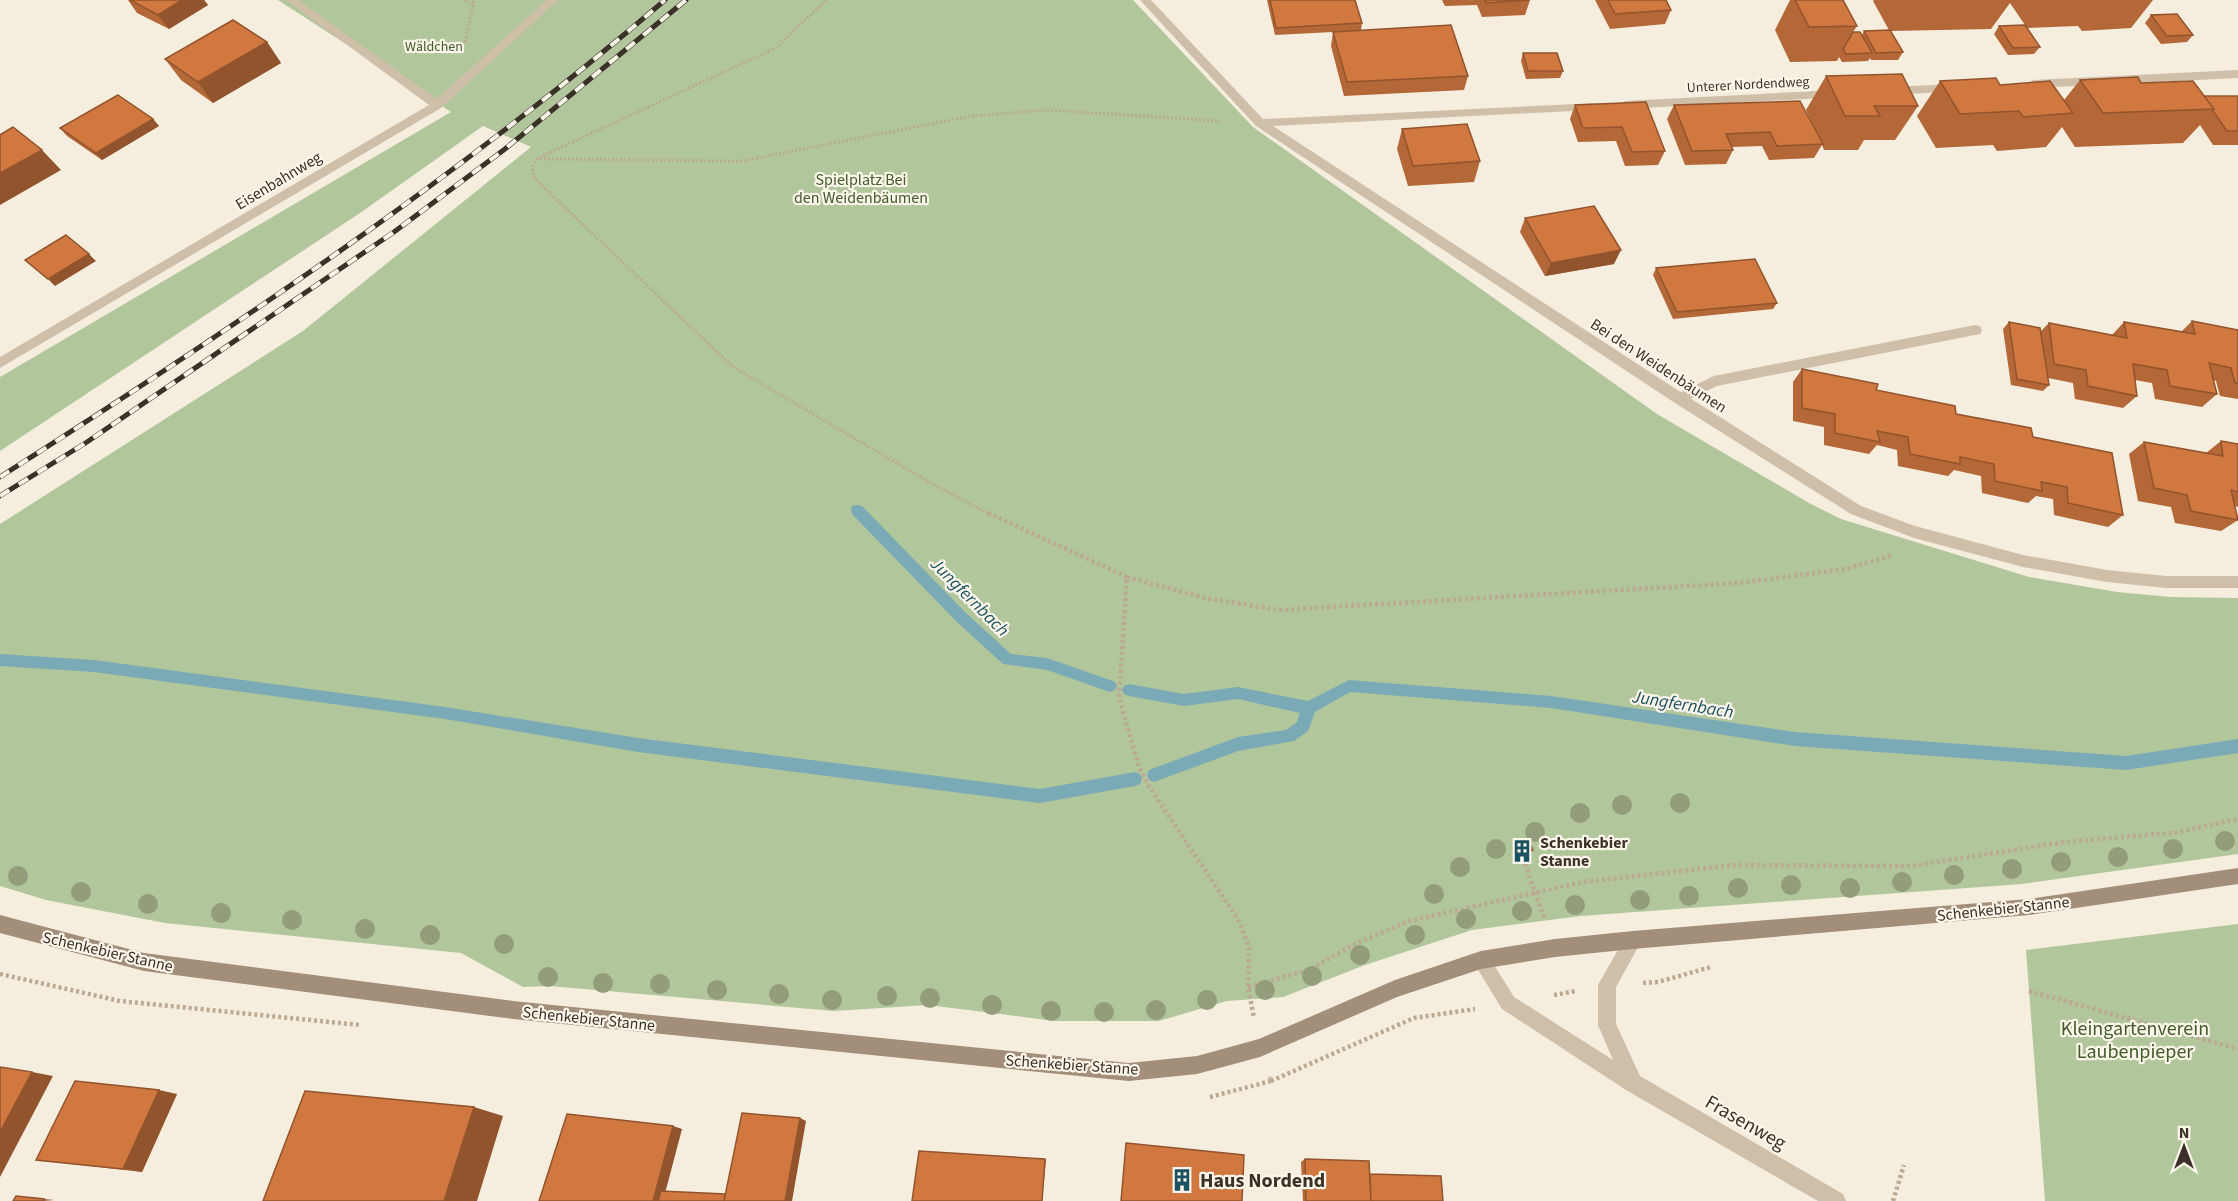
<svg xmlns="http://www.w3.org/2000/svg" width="2238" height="1201" font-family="'Source Sans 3',sans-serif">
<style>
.green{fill:#b2c69c}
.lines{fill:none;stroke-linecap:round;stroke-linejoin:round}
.stream{fill:#7aaab5;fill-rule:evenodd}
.path-far1{stroke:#bba992;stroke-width:3;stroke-dasharray:2 2;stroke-linecap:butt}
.path{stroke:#bba992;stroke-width:4.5;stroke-dasharray:3 3;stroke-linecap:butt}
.lane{fill:#cfbfa8;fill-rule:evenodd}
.street{fill:#cfbfa8;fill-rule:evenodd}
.secondary{fill:#a38e79;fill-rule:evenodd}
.rail-casing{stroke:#3b3129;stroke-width:5}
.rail{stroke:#fcf6eb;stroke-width:4;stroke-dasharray:11;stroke-linecap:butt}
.tree{fill:#939d7b}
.wall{fill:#b46737}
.shaded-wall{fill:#92542d}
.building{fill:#d17840;stroke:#92542d;stroke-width:1.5}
.labels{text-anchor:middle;stroke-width:4.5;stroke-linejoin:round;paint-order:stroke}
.far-park-label{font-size:14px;fill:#425c2a;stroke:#fcf6eb}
.far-street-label{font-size:14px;fill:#3b3129;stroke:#fcf6eb}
.park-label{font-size:16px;fill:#425c2a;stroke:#fcf6eb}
.street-label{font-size:16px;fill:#3b3129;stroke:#fcf6eb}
.poi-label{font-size:16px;font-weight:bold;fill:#3b3129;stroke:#fcf6eb;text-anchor:start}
.water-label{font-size:18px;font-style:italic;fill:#1a5261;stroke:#fcf6eb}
.near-park-label{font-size:20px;fill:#425c2a;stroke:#fcf6eb}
.near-street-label{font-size:20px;fill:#3b3129;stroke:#fcf6eb}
.near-poi-label{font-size:20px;font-weight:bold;fill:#3b3129;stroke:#fcf6eb;text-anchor:start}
</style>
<rect width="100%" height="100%" fill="#f5edde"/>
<!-- green -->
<path class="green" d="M278 0H1133L1253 127 1657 414 1809 503 1841 519 2029 577 2117 592 2171 597 2238 598V854L2022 884 1581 916 1472 930 1365 965 1283 997 1227 1001 1159 1021H1055L928 1005 834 1011 550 986 523 987 461 953 165 923 46 900 0 886V524L303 331 531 147 483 126 360 213 0 451V377L451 112Z
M2238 924V1201H2045L2026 950Z"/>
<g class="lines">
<!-- stream -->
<path class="stream" d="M857 505 862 506 967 614 1011 654 1047 658 1110 680 1115 682 1117 686 1115 690 1110 692 1047 670 1003 664 957 622 852 514 851 510 852 506Z
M0 654 94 660 445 707 638 738 1040 789 1135 772 1140 774 1142 779 1140 784 1135 786 1040 803 638 752 445 719 94 672 0 666Z
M1349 680 1551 696 1795 732 2126 756 2238 739V753L2126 770 1795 746 1551 708 1350 692 1315 712 1308 731 1294 741 1238 751 1154 782 1149 780 1147 775 1149 770 1238 737 1286 730 1297 722 1300 713 1238 699 1184 706 1129 696 1124 694 1122 690 1124 686 1129 684 1184 694 1238 687 1308 701Z"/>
<!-- path-far1 -->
<path class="path-far1" d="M465 0 473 5
M826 0 776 48 538 158 532 167 535 179 733 367 931 483 991 515
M465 42 474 0
M540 159 742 161 971 116 1048 110 1220 121"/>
<!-- path -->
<path class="path" d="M988 513 1127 577 1119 698 1139 767 1148 785 1239 921 1249 948 1248 987 1254 1018
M1127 577 1205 598 1279 610 1738 583 1846 569 1893 555
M1525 864 1545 920
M0 974 120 1001 360 1025
M1643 983 1658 982 1711 967
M1248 987 1311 969 1353 945 1409 921 1583 882 1735 865 1912 866 2064 842 2173 833 2238 819
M2029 991 2238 1049
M1554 995 1576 991
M1271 1081 1414 1018 1475 1009
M1210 1097 1271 1081 1270 1077
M1893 1201 1904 1165"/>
<!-- lane -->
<path class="lane" d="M1975 325 1980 326 1982 330 1980 334 1717 386 1680 404 1673 399 1675 395 1714 376Z"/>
<!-- street -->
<path class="street" d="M286 0H298L437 99 547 0H558L441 108 0 368V357L429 105Z
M1140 0H1151L1263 119 1597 103 1599 106 1593 110 1273 126 1685 395 1861 506 1915 526 2023 555 2107 570 2166 576H2238V588H2166L2107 582 2023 567 1914 538 1851 514 1675 403 1256 126Z
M2238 70V78L2033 88 2027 84 2033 80Z
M1955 84 1959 85V91L1889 95 1883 91 1889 87Z
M1835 90 1841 94 1839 97 1625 109 1619 105 1625 101Z
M1633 931 1639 934 1642 940 1616 987V1024L1640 1076 1843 1194 1846 1201H1818L1626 1090 1502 1009 1472 960 1475 954 1481 951 1487 954 1514 997 1613 1060 1598 1025V985L1627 934Z"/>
<!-- secondary -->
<path class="secondary" d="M2238 868V884L2029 915 1633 949 1555 957 1481 969 1397 997 1260 1057 1197 1074 1129 1081 513 1019 144 971 0 933V915L144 953 513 1001 1129 1063 1197 1056 1259 1039 1395 980 1481 951 1555 939 1633 931 2029 899Z"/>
<!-- rail casing -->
<g class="rail-casing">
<path id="rail" d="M0 477C228 332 460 176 665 0
M0 496 87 442 394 232 505 149 686 0"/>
</g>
<!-- rail -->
<use href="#rail" class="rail"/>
</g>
<!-- trees -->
<g class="tree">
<circle cx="1680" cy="803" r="10"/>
<circle cx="1622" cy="805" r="10"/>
<circle cx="1580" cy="813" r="10"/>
<circle cx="1535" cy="832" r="10"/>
<circle cx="2225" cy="841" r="10"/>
<circle cx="1496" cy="849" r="10"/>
<circle cx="2173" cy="849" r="10"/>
<circle cx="2118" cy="857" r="10"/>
<circle cx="2061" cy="862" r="10"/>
<circle cx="1460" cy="867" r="10"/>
<circle cx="2012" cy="869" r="10"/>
<circle cx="1954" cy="875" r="10"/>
<circle cx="18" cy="876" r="10"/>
<circle cx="1902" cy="882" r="10"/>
<circle cx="1791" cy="885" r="10"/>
<circle cx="1738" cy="888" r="10"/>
<circle cx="1850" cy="888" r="10"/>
<circle cx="81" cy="892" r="10"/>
<circle cx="1434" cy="894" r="10"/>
<circle cx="1689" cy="896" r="10"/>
<circle cx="1640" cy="900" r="10"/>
<circle cx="148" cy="904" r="10"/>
<circle cx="1575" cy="905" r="10"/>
<circle cx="1522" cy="911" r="10"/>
<circle cx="221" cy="913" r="10"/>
<circle cx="1466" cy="919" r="10"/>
<circle cx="292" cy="920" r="10"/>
<circle cx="365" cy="929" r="10"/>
<circle cx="430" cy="935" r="10"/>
<circle cx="1415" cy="935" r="10"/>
<circle cx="504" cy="944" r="10"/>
<circle cx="1360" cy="955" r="10"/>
<circle cx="1312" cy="976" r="10"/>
<circle cx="548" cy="977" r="10"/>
<circle cx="603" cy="983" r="10"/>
<circle cx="660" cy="984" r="10"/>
<circle cx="717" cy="990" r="10"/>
<circle cx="1265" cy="990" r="10"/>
<circle cx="779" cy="994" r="10"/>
<circle cx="887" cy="996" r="10"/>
<circle cx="930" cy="998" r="10"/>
<circle cx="832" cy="1000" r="10"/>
<circle cx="1207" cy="1000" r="10"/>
<circle cx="992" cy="1005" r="10"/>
<circle cx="1156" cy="1010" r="10"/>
<circle cx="1051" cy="1011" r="10"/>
<circle cx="1104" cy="1012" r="10"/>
</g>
<!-- wall -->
<path class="wall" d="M128 0H204L208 5 169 29 137 13Z
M1267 0H1355L1362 23 1361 30 1468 76 1464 90 1344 96 1331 46 1333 32 1275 35Z
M1442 0H1530L1525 15 1482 17 1477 5 1445 6Z
M1595 0H1666L1671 10 1665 24 1610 29Z
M1790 0H1843L1857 26 1853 32 1862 35 1864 31 1889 30 1873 1 1874 0H2153L2131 28 2082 31 2078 26 2027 28 2040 47 2034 54 2008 55 1994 34 1999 26 2025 25 2010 3 1991 29 1890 31 1903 52 1898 60H1871L1870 58 1868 61 1842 62 1839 57 1837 61 1790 62 1775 30Z
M2151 15 2193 35 2187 42 2161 44 2145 23Z
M267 42 281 63 213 103 181 80 165 59Z
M1523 53 1563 71 1560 78 1526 79 1521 61Z
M1826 76 1918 106 1895 140H1864L1858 150H1824L1822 145 1814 158 1769 160 1762 146 1732 147 1733 150 1726 164 1685 165 1667 119 1674 105 1815 129 1806 110Z
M2080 80 2141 83 2204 96H2238V145H2213L2200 125 2183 143 2075 147 2062 127 2046 147 1997 151 1993 145 1936 148 1917 116 1940 81 2000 85 2064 100Z
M1646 102 1665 151 1658 165 1625 166 1616 141 1578 142 1570 119 1575 105Z
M153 119 159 126 102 160 67 136 60 128Z
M1402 129 1480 161 1474 182 1408 186 1397 149Z
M1525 218 1614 264 1545 276 1520 232Z
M1656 268 1777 303 1773 309 1673 319 1653 275Z
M2192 321 2238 330V399L2220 396 2216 381 2213 380 2217 394 2202 407 2155 399 2152 383 2135 380 2137 396 2123 408 2075 399 2073 383 2048 378 2049 385 2043 391 2011 385 2003 329 2009 322 2041 331 2049 323 2112 335 2124 322 2181 332Z
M1802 369 2033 437 2123 515 2108 527 2054 515 2053 499 2036 496 2028 503 1982 493 1981 476 1954 470 1948 476 1898 466 1897 450 1877 445 1869 454 1824 445V427L1793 421V382Z
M2221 441 2238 444V507L2235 506 2238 520 2221 531 2175 523 2171 507 2138 501 2129 454 2144 442 2206 453Z
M1518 843 1533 850 1529 854 1518 857 1514 848Z
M177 1094 142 1172 36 1160Z
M1305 1159 1370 1174 1443 1201H1303L1301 1162Z"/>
<!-- shaded-wall -->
<path class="shaded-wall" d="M182 0H204L208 5 169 29 158 15Z
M267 42 281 63 213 103 198 82Z
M153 119 159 126 102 160 96 153Z
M42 150 61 170 0 205V173Z
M1621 250 1614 264 1545 276 1551 263Z
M89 254 96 261 55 286 48 279Z
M1533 850 1529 854 1518 857 1521 853Z
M32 1072 53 1076 0 1177V1132Z
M159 1090 177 1094 142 1172 123 1169Z
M474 1107 503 1116 477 1201H444Z
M800 1118 806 1121 792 1201H785Z
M673 1126 682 1129 663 1201H653Z
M1045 1159 1046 1160 1042 1201Z
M44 1199 54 1200 43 1201Z"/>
<!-- building -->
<path class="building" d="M130 0H182L158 15Z
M1270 0H1355L1362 23 1276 28Z
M1485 0H1530L1486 3Z
M1608 0H1666L1671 10 1615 14Z
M1795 0H1843L1857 26 1809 27Z
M2177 14 2193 35 2167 36 2151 15Z
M233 20 267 42 198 82 165 59Z
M1451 25 1468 76 1347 82 1333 32Z
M2025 25 2040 47 2013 48 1999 26Z
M1890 30 1903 52 1876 53 1864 31Z
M1853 32H1860L1872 53 1846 54 1843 49Z
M1523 53H1557L1563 71H1528Z
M1902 74 1918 106H1874L1880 116H1845L1826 76Z
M2138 77 2141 83 2193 81 2214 109 2103 113 2080 80Z
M1996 78 2000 85 2050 81 2073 113 2023 117 2019 111 1960 114 1940 81Z
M118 95 153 119 96 153 60 128Z
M2204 96H2238V131H2227L2213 111 2214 109Z
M1800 101 1823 144 1777 146 1770 132 1744 133 1726 134 1733 150 1692 151 1674 105Z
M1646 102 1665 151 1632 152 1622 127 1583 128 1575 105Z
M1467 124 1480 161 1413 166 1402 129Z
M13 127 42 150 0 173V135Z
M1594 206 1621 250 1551 263 1525 218Z
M66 235 89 254 48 279 25 260Z
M1755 259 1777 303 1677 312 1656 268Z
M2192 321 2238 330V383H2235L2231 368 2209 363 2217 394 2170 386 2167 370 2133 364 2137 396 2088 386 2086 370 2054 364 2049 323 2127 338 2124 322 2195 334Z
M2009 322 2040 328 2049 385 2017 379Z
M1802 369 1878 384 1876 390 1955 406 1956 414 2031 428 2033 437 2112 453 2123 515 2068 503 2067 487 2041 482 2042 491 1995 481 1994 464 1960 457V464L1910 454 1908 437 1877 431 1880 442 1835 433V414L1802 408Z
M2221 441 2238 444V492L2231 490 2238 520 2191 511 2187 495 2154 488 2144 442 2223 456Z
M1529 841 1533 850 1521 853 1518 843Z
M0 1067 32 1072 0 1132Z
M75 1081 159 1090 123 1169 36 1160Z
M305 1091 474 1107 444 1201H263Z
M742 1113 800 1118 785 1201H724Z
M567 1114 673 1126 653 1201H539Z
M1126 1143 1244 1155 1242 1201H1121Z
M919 1151 1045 1159 1042 1201H912Z
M1305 1159 1369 1161 1371 1201H1306Z
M1370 1174 1441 1176 1443 1201H1371Z
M661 1191 725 1194 724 1201H658Z
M16 1196 44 1199 43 1201H13Z"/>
<!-- icons -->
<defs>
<g id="building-bare" transform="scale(1.8)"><path d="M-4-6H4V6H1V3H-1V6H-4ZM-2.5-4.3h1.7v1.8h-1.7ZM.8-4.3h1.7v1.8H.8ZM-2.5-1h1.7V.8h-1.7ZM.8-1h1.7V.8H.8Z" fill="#1a5261" stroke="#fcf6eb" stroke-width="2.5" paint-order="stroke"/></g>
</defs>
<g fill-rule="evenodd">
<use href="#building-bare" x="1522" y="851"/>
<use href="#building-bare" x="1182" y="1180"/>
</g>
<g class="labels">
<!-- far-park labels -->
<g class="far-park-label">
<text x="434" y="51">Wäldchen</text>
</g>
<!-- far-street labels -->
<g class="far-street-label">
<text transform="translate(1748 84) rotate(-3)" y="5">Unterer Nordendweg</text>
</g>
<!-- park labels -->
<g class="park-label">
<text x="861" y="185">Spielplatz Bei<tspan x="861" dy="18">den Weidenbäumen</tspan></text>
</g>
<!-- street labels -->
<g class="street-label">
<text transform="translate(278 180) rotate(-31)" y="6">Eisenbahnweg</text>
<text transform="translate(1659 365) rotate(33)" y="6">Bei den Weidenbäumen</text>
<text transform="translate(2003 908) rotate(-6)" y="6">Schenkebier Stanne</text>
<text transform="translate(108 951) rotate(13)" y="6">Schenkebier Stanne</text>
<text transform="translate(589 1018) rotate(6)" y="6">Schenkebier Stanne</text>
<text transform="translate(1072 1064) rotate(4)" y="6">Schenkebier Stanne</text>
</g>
<!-- poi labels -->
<g class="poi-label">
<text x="1540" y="848">Schenkebier<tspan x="1540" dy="18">Stanne</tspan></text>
</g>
<!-- water labels -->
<g class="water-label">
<text transform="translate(970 597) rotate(45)" y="6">Jungfernbach</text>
<text transform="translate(1683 704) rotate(9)" y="6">Jungfernbach</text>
</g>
<!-- near-park labels -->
<g class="near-park-label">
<text x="2135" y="1035">Kleingartenverein<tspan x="2135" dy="23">Laubenpieper</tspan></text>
</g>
<!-- near-street labels -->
<g class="near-street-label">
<text transform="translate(1746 1122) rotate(30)" y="7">Frasenweg</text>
</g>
<!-- near-poi labels -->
<g class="near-poi-label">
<text x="1200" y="1187">Haus Nordend</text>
</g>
</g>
<!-- north arrow -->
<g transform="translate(2184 1147)" stroke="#fcf6eb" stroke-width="4.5" paint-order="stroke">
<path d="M0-4.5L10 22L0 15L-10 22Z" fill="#3b3129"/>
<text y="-9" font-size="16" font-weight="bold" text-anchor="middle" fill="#3b3129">N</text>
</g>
</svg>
